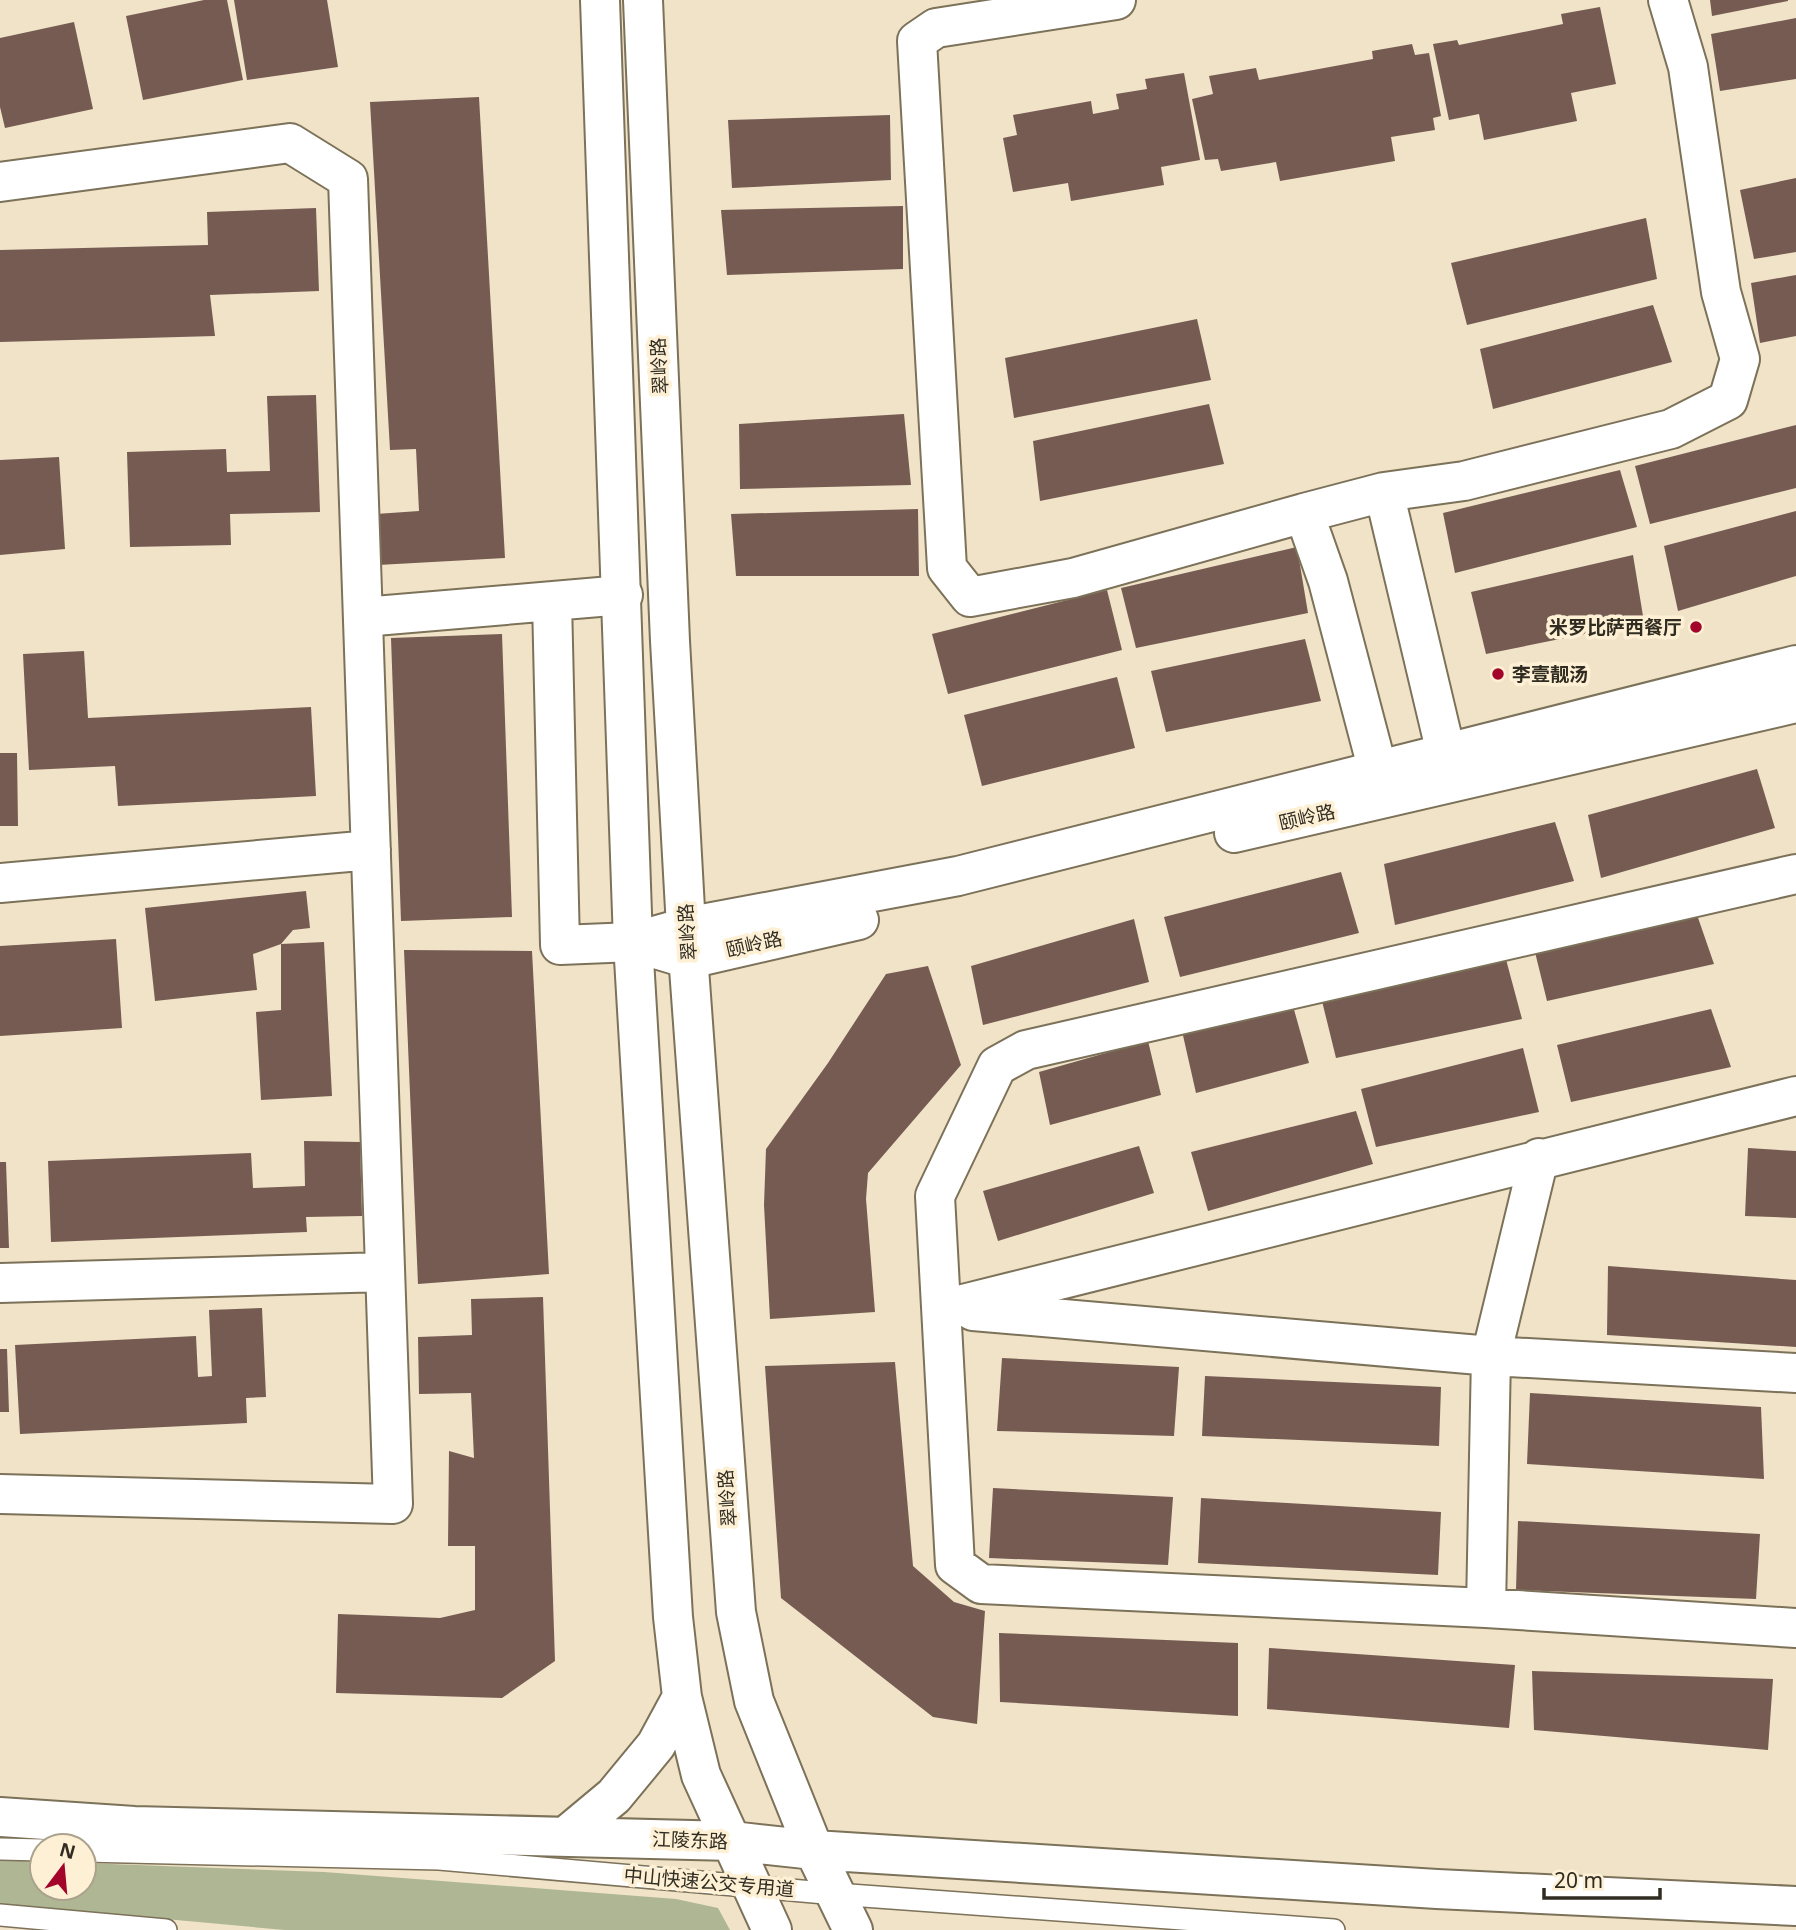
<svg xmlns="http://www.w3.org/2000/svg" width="1796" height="1930" font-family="'Noto Sans','Noto Sans SC',sans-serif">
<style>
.green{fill:#aeb693}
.building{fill:#765b53}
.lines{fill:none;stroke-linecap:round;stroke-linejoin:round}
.service-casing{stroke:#7c7159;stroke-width:24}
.minor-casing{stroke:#7c7159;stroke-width:42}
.tertiary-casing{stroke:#7c7159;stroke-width:42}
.secondary-casing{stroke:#7c7159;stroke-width:42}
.service{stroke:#fff;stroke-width:21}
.minor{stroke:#fff;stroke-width:38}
.tertiary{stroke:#fff;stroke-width:38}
.secondary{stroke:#fff;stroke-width:38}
.poi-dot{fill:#a3052a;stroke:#fdf0d5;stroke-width:2.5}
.labels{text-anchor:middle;stroke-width:7;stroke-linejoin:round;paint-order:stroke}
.street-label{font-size:19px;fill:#312c22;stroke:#fdf0d5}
.poi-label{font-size:19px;font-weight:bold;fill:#312c22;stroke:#fdf0d5;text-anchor:end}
</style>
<rect width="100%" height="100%" fill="#f0e3c8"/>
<!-- green -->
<path class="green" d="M0 1860 42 1862V1888H84V1863L324 1872 676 1899 718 1908 730 1930H285L0 1904Z"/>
<!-- building -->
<path class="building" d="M204 0H227L243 80 143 100 126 16Z
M234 0H327L338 67 247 80Z
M1710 0H1788V1L1712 16Z
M1600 7 1616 84 1571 93 1577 121 1484 140 1479 114 1449 120 1433 44 1457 40 1459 45 1563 24 1561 14Z
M1796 18V79L1720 91 1711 34Z
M74 22 93 109 5 128 0 107V38Z
M1412 44 1415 55 1429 53 1441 116 1433 118 1435 130 1391 137 1395 161 1280 181 1276 162 1221 171 1218 159 1205 160 1192 99 1213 94 1209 76 1256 68 1259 80 1373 59 1372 51Z
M1184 73 1200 160 1161 167 1164 185 1071 201 1068 183 1013 192 1003 138 1017 135 1013 115 1091 101 1093 114 1119 109 1116 94 1147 89 1145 79Z
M479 97 505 558 378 565 376 514 419 511 416 449 390 450 370 102Z
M890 115 891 180 732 188 728 120Z
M1796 178V252L1754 259 1740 190Z
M903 206V269L727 275 721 210Z
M316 208 319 291 210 295 215 336 0 342V250L208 245 207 212Z
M1646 218 1657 279 1467 325 1451 263Z
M1796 275V336L1760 343 1751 283Z
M1653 305 1672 362 1493 409 1480 349Z
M1197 319 1211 380 1014 418 1005 358Z
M316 395 320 512 230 514 231 545 130 547 127 452 226 449 227 472 270 471 267 396Z
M1209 404 1224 464 1040 501 1033 441Z
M904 414 911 485 740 489 739 424Z
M1796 425V488L1650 524 1635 466Z
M59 457 65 549 0 555V460Z
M1620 470 1637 527 1455 573 1443 513Z
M918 509 919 576H736L731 514Z
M1796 511V576L1678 611 1664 546Z
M1297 547 1308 613 1136 648 1121 588Z
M1633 555 1644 622 1486 654 1471 592Z
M1107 590 1122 650 948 694 932 634Z
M502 634 512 917 401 921 391 638Z
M1305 639 1321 701 1166 732 1151 671Z
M84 651 88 718 311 707 316 796 118 806 115 766 29 770 23 654Z
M1117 677 1135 748 982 786 964 715Z
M0 753H17L18 826H0Z
M1757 769 1775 828 1601 878 1588 815Z
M1555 822 1574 881 1395 925 1384 864Z
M1341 872 1359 933 1180 977 1164 917Z
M306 891 310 928 293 930 281 944 253 954 257 990 155 1001 145 908Z
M1695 909 1714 964 1547 1001 1533 944Z
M1134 919 1149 982 983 1025 971 966Z
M116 939 122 1028 0 1036V946Z
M324 942 332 1096 261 1100 256 1012 281 1010V944Z
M404 950 532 951 549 1274 418 1284Z
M1504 952 1522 1019 1336 1058 1321 997Z
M928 966 961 1065 868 1173 866 1199 875 1312 770 1319 764 1205 766 1149 828 1063 886 974Z
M1293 1006 1309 1063 1196 1093 1182 1031Z
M1711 1009 1731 1067 1571 1102 1557 1045Z
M1148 1041 1161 1095 1050 1125 1039 1072Z
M1523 1048 1539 1112 1376 1147 1361 1089Z
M1356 1111 1373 1164 1208 1211 1191 1152Z
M304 1141 360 1142 362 1216 306 1217 307 1232 51 1242 48 1161 251 1153 253 1188 305 1186Z
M1139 1146 1154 1193 998 1241 983 1191Z
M1748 1148 1796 1151V1218L1745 1216Z
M0 1162H6L9 1248H0Z
M1608 1266 1796 1280V1347L1607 1335Z
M543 1297 555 1661 502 1698 336 1693 338 1614 440 1618 475 1610V1546H448L449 1451 474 1458 471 1393 419 1394 418 1337 472 1335 471 1299Z
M262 1308 266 1397 246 1398 247 1423 20 1434 15 1345 196 1336 198 1377 212 1376 209 1310Z
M0 1349H7L9 1412H0Z
M1002 1358 1179 1367 1174 1436 997 1431Z
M895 1362 913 1566 954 1602 985 1611 977 1724 933 1717 781 1598 765 1366Z
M1205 1376 1441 1387 1439 1446 1202 1436Z
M1530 1393 1761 1407 1764 1479 1527 1464Z
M993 1488 1173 1497 1168 1565 989 1558Z
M1201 1498 1441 1512 1438 1575 1198 1563Z
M1518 1521 1760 1534 1756 1599 1516 1590Z
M999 1633 1238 1643V1716L1000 1702Z
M1269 1648 1515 1665 1509 1728 1267 1709Z
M1532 1671 1773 1679 1768 1750 1534 1730Z"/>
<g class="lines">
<!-- service casing -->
<g class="service-casing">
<path id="service" d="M0 1849 42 1850
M84 1851 439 1859 836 1894 1334 1930
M0 1915 166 1930"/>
</g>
<!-- minor casing -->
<g class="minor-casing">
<path id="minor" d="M1116 0 936 28 917 41 947 568 970 597 1073 578 1304 513 1328 581 1378 771
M0 182 290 143 348 179 393 1504 0 1494
M1304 513 1384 492
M552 601 560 945 633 942
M363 617 623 595
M1446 753 1384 492 1464 481 1671 429 1728 400 1740 359 1721 292 1688 67 1668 0
M0 883 371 850
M1539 1158 1491 1356 1486 1608 981 1584 955 1565 935 1196 997 1066 1026 1050 1796 874
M0 1283 385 1272
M943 1309 1796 1096
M973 1311 1491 1356 1796 1373
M1486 1608 1796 1628"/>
</g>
<!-- tertiary casing -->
<g class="tertiary-casing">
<path id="tertiary" d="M1234 833 1796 703
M633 942 686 927 958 876 1796 665
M659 950 689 959 859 920"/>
</g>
<!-- secondary casing -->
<g class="secondary-casing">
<path id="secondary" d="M600 0 633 942 673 1617 682 1697 701 1775 772 1930
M643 0 670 641 686 927 736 1612 754 1701 814 1850 853 1930
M0 1817 134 1826 732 1841 814 1850 1437 1889 1796 1906
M566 1836 614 1796 656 1745 682 1697"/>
</g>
<!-- service -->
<use href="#service" class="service"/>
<!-- minor -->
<use href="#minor" class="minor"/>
<!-- tertiary -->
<use href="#tertiary" class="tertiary"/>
<!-- secondary -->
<use href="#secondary" class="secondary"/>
</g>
<!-- markers -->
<g class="poi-dot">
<circle cx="1696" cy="627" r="7"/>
<circle cx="1498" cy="674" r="7"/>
</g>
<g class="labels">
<!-- street labels -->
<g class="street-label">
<text transform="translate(659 366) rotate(-93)" y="7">翠岭路</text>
<text transform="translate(1307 817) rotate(-13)" y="7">颐岭路</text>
<text transform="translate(687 932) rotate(-94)" y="7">翠岭路</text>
<text transform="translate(754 944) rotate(-13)" y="7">颐岭路</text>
<text transform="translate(727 1498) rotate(-94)" y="7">翠岭路</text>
<text transform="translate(690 1840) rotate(2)" y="7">江陵东路</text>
<text transform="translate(709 1882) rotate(5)" y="7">中山快速公交专用道</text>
</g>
<!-- poi labels -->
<g class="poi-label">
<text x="1682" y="634">米罗比萨西餐厅</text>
<text x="1512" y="681" text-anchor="start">李壹靓汤</text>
</g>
</g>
<!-- north arrow -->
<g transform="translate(63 1867) rotate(16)"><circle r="33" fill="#fdf0d5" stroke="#aba28d" stroke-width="2"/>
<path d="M0-5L12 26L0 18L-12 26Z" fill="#a3052a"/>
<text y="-10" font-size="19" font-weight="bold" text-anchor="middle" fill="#312c22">N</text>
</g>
<!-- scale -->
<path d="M1544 1888v10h116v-10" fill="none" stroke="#312c22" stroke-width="3.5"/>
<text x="1554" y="1888" font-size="21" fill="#312c22" stroke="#fdf0d5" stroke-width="5" paint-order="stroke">20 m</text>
</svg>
